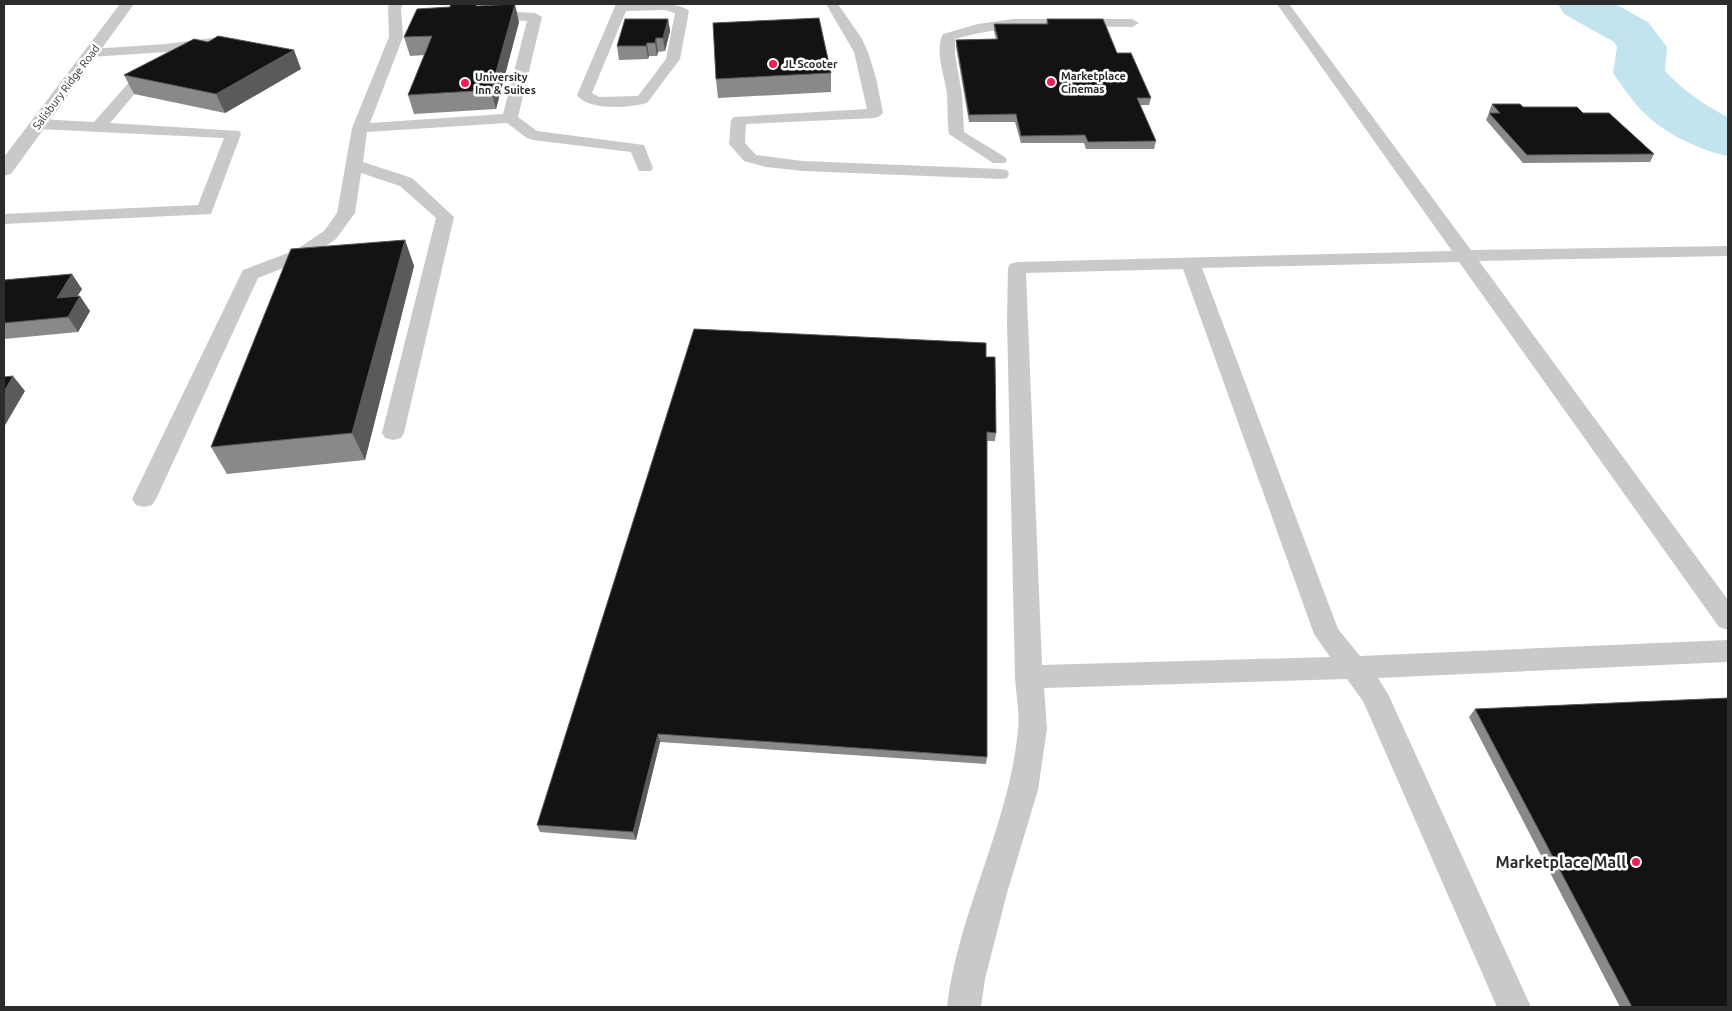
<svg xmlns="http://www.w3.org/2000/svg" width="1732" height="1011" font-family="Ubuntu,sans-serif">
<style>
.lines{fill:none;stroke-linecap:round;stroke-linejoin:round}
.river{fill:#c1e4ee;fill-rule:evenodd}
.service{fill:#c9c9c9;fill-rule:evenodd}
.tertiary{fill:#c9c9c9;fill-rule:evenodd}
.wall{fill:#898989}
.shaded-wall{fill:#5a5a5a}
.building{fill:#131313;stroke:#5a5a5a}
.poi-dot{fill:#f51b54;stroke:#fff;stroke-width:2}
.labels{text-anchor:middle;stroke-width:5;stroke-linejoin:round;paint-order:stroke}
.far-poi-label{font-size:11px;font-weight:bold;fill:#2c2c2c;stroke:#fff;text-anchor:start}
.far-street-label{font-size:11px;fill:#2c2c2c;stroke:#fff}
.near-poi-label{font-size:16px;font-weight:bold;fill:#2c2c2c;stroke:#fff;text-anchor:end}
</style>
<rect width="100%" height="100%" fill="#fff"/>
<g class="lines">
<!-- river -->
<path class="river" d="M1558 4H1615L1648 22 1667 47 1665 71C1684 91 1704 105 1728 117V156C1698 150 1662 132 1641 110 1631 99 1621 85 1613 73L1617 47 1614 42 1564 14Z"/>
<!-- service -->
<path class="service" d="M389 4H403L401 8 403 37 370 123 503 114 527 21 485 18 478 14 485 10 535 13 542 17 518 117 537 131 644 145 653 168 651 171H639L631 152 533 140 527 138 507 123 367 132 363 162 412 178 454 217 404 433 401 438 393 440 385 438 382 433 436 218 400 186 361 173 355 213 336 239 308 258 258 278 156 499 152 505 144 507 136 505 132 499 241 274 243 270 296 250 324 231 337 213 352 128 389 37 388 7Z
M616 4C632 4 678 0 689 11L680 59 647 103C629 108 588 111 577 95ZM665 10 675 13 666 59 638 96 599 97 592 93 626 11Z
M826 4H838L862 39 868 52 876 78 883 113 880 116 875 118 746 124 745 143 756 155 803 161 1001 169 1007 170 1009 174 1007 178 1001 179 803 171 766 167 744 161 729 144 731 120 734 117 867 109 854 52Z
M1277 4H1289L1471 250 1728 246V256L1479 261 1728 600V630L1719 627 1459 262 1202 268 1338 629 1360 656 1728 640V662L1378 678 1388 694 1531 1007H1497L1363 701 1347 679 1044 688 1047 729 1038 790 1007 893 985 979 981 1007H947C958 912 1009 826 1018 730 1020 713 1016 694 1015 677L1007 321 1008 268 1010 264 1017 262 1452 251ZM1183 269 1314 634 1330 657 1042 665 1026 273Z
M1013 19H1132L1139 23 1132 27C1072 27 1012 22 955 39V55L962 94 964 132 1005 157 1007 160 1005 163H993L949 134C947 121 948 107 947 94 945 77 934 50 943 34L978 24Z
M212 38 217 39 219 42 217 45 166 52 91 57 84 53 91 49 166 44Z
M152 61 157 62 159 65 110 123 239 131 241 134 211 214 4 224V214L198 205 224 138 38 129 33 127 30 124 33 121 38 119 94 122 147 62Z"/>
<!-- tertiary -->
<path class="tertiary" d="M120 4H134L11 174 4 176V157Z"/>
</g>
<!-- wall -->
<path class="wall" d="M477 4V6L519 22 496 109 414 114 408 95 425 55 410 56 404 37Z
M668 19 670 31 665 51 658 52 657 56H649L648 59 619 60 617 46Z
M1047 19 1117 53 1151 98 1149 105H1140L1156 141 1154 149H1086L1084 143H1021L1015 122H969L956 47V40L996 39 994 31V24H1046Z
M301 69 225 113 134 94 124 75Z
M831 73V92L718 98 716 79Z
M1492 104 1583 113 1654 154 1650 162 1523 163 1486 120 1489 113H1490L1489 112Z
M405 240 414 266 365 460 227 474 211 447Z
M4 280 82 289 77 296 90 311 78 332 4 339Z
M986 357 996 433 995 441H987V757L986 764 660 742 636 840 540 832 537 825Z
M1475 709 1728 1007H1620L1469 717Z"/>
<!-- shaded-wall -->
<path class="shaded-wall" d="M515 4 519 22 496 109 491 90Z
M668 19 670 31 665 51 663 38Z
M656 38 658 52 657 56 655 43Z
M647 43 649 56 648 59 646 46Z
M294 50 301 69 225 113 216 94Z
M405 240 414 266 365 460 352 433Z
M72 274 82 289 67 313 57 298Z
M80 296 90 311 78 332 68 317Z
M13 376 25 391 4 427V392Z
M658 734 660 742 636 840 633 832Z"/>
<!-- building -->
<path class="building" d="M451 4H477L476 6 515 4 491 90 408 95 432 36 404 37 417 9 450 7Z
M819 18 831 73 716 79 713 23Z
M625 19H668L663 38H656L655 43H647L646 46H617Z
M1047 19H1103L1117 53H1131L1151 98H1137L1156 141 1088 142 1085 135 1021 136 1016 114 969 115 956 40 998 39 994 24H1048Z
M218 36 294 50 216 94 124 75 194 39 208 42Z
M1492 104H1520L1523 107H1577L1583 113H1609L1654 154 1527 155 1489 113H1500Z
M405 240 352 433 211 447 291 249Z
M72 274 57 298 80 296 68 317 4 323V280Z
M694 329 986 343V357H995L996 433 987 432V757L658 734 633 832 537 825Z
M13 376 4 392V377Z
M1728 698V1007H1632L1475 709Z"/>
<!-- markers -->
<g class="poi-dot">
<circle cx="773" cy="64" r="5"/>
<circle cx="1051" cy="82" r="5"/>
<circle cx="465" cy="83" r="5"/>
<circle cx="1636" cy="862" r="5"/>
</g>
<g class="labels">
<!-- far-poi labels -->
<g class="far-poi-label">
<text x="783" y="68">JL Scooter</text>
<text x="1061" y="80">Marketplace<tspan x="1061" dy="13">Cinemas</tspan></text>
<text x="475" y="81">University<tspan x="475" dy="13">Inn &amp; Suites</tspan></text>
</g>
<!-- far-street labels -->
<g class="far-street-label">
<text transform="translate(66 87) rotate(-53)" y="4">Salisbury Ridge Road</text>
</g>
<!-- near-poi labels -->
<g class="near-poi-label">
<text x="1626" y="868">Marketplace Mall</text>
</g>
</g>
<!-- border -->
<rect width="1732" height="1011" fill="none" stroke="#2c2c2c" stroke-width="10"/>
</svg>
